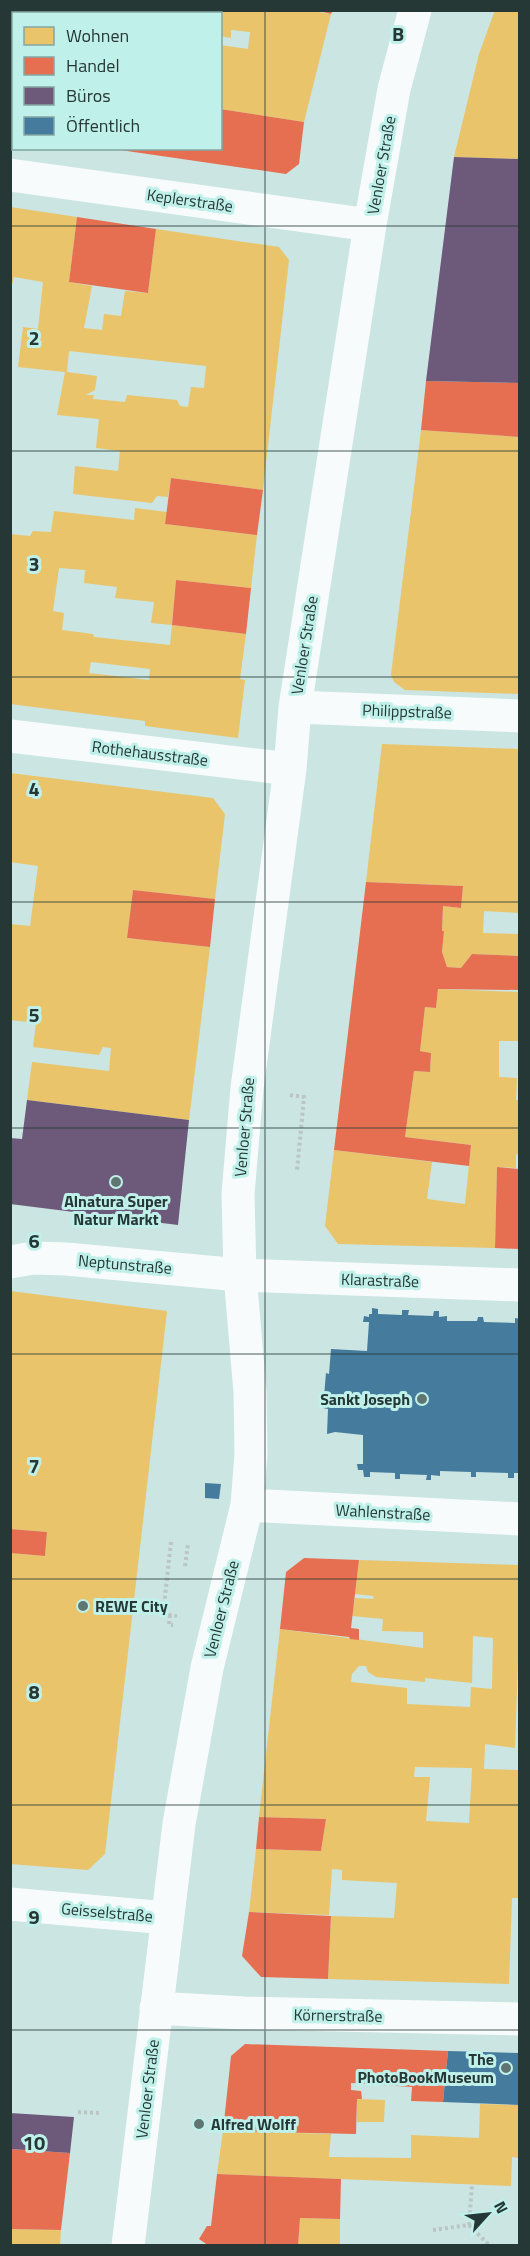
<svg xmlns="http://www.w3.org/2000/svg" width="530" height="2256" font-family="'Titillium Web',sans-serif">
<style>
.homes{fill:#e9c46a;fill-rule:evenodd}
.shops{fill:#e76f51}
.offices{fill:#6d597a}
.public{fill:#457b9d}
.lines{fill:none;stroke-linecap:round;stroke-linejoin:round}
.path{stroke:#bbc5c3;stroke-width:4;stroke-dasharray:3 3;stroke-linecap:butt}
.minor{stroke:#f7fbfb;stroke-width:33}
.grid{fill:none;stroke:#253836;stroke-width:1.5;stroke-opacity:0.55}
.poi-dot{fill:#5f7572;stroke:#c0f0ea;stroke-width:2}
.labels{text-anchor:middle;stroke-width:6;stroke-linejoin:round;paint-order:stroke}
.street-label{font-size:16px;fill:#253836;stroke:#c0f0ea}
.poi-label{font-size:16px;font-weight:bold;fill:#253836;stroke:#c0f0ea;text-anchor:end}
.grid-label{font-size:20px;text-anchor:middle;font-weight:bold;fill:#253836;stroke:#c0f0ea;stroke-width:6;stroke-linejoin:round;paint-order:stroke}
</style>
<rect width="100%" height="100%" fill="#cbe5e2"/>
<!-- homes -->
<path class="homes" d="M10 10H100V14H14V15H10Z
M121 10H306L331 14 304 122 220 109V45L248 49 250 32 231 30V38L220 36V14H121Z
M495 10H519V159L454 157 479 54Z
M10 207 77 217 69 282 92 286 84 328 102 330 104 314 121 316 125 291 148 293 156 229 279 247 289 260 263 490 171 478 168 497 157 496 152 503 73 494 75 466 118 471 120 451 96 448 99 419 57 415 65 372 18 367 23 327 38 329 43 282 14 277 10 291ZM69 351 206 366 204 388 191 387 188 407 180 406 177 400 127 395 125 402 93 399 94 395H86L95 390 97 376 67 372Z
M421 430 519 437V694L405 690 394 682 391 675Z
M135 508 167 512 165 524 257 535 251 588 176 580 172 625 151 623 154 602 115 598 117 587 84 583 85 570 59 568 53 611 64 613 62 630 93 634 94 637 170 645 172 625 246 634 240 679 245 680 238 738 145 726V721L10 704V534L30 536 33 531 51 532 54 511 134 520ZM91 662 150 669 149 680 89 673Z
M382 744 519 749V913L484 911 483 933 519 934V956L472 954 461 968 447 967 442 952 444 931H442L443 906 461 908 463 886 366 882Z
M10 773 213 798 225 814 215 899 133 890 127 938 210 947 189 1120 27 1100 32 1062 109 1071 111 1048 103 1047 99 1055 33 1047 36 1023 10 1020V924L30 926 38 866 10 862Z
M438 989 519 992V1041H499V1077L517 1078 516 1100H519V1153L516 1155V1168L497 1167 495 1248 338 1244 325 1226 334 1150 432 1162 427 1199 465 1204 471 1145 405 1137 414 1071 430 1072 431 1053 420 1051 425 1007 436 1008Z
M10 1291 167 1311 105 1854 88 1870 10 1864V1553L45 1556 47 1532 10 1529Z
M359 1560 519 1565V1629L515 1748 485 1744 484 1769 519 1770V1898H512L509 1984 328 1979 331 1916 394 1918 397 1883 342 1880V1870L332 1869 329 1915 249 1912 256 1849 321 1851 326 1819 259 1817 280 1629 423 1648V1632L382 1631 383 1619 352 1616 355 1598 374 1599 373 1596 355 1594ZM473 1636 493 1638 492 1689 471 1687 470 1707 407 1704V1688L351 1682 352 1674 359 1666H366L368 1672 376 1677 425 1682V1678L472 1683ZM415 1767 472 1768 469 1823 426 1821 430 1777H414Z
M357 2099 385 2100 384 2122H357Z
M480 2104 519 2105V2158L512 2157 511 2186 217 2174 223 2131 331 2134 329 2157 411 2158V2135L479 2138Z
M300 2218 340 2219V2246H298Z
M10 2229 61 2230 60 2246H10Z"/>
<!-- shops -->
<path class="shops" d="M315 10H333L331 14Z
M10 15H14V134L10 133Z
M220 109 304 122 299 164 286 174 120 150 220 148Z
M77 217 156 229 148 293 69 282Z
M426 381 519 383V437L421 430Z
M171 478 263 490 257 535 165 524Z
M176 580 251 588 246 634 172 625Z
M366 882 463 886 461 908 443 906 442 931H444L442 952 447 967 461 968 472 954 519 956V990L438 989 436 1008 425 1007 420 1051 431 1053 430 1072 414 1071 405 1137 471 1145 469 1166 334 1150Z
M133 890 215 899 210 947 127 938Z
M497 1167 519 1169V1249L495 1248Z
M10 1529 47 1532 45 1556 10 1553Z
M304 1558 359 1560 351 1628 359 1629V1640L350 1639 349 1637 280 1629 286 1572Z
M259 1817 326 1819 321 1851 256 1849Z
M249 1912 331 1916 328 1979 261 1977 242 1956Z
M245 2044 448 2051 443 2102 411 2101 412 2087 351 2083V2090L361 2091 362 2099H357L356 2134 223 2131 231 2056Z
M10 2149 70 2153 61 2230 10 2229Z
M217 2174 341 2179 340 2219 300 2218 298 2246H209L199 2239 207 2226H211Z"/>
<!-- offices -->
<path class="offices" d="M454 157 520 159V383L426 381Z
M27 1100 189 1120 178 1225 10 1204V1138L22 1139Z
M10 2113 74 2117 70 2153 10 2149Z"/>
<!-- public -->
<path class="public" d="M372 1308 378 1309V1314L402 1315V1310H409L408 1315 433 1316 434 1311H439V1317L447 1316V1321H477L478 1317H483L484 1322 515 1323V1318L520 1319V1473H514V1478H508V1473L476 1472V1477H471V1472L440 1471V1476L431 1475V1480H426L427 1475 400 1474V1479H395V1473L370 1472V1477H364L363 1470H358L357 1464H363V1435L335 1432 327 1434 328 1409 323 1408 326 1373 329 1374 331 1349 367 1351 369 1322H363L364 1316 369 1317V1314H372Z
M205 1483 221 1484 219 1499 205 1498Z
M448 2051 520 2053V2105L443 2102Z"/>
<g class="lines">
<!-- path -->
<path class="path" d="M290 1095 304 1097 297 1171
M171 1542 163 1614 177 1616
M185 1566 188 1544
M170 1615 169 1625H173
M78 2112 101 2113
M469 2225 490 2246
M433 2230 469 2225 472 2184"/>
<!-- minor -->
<path class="minor" d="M10 175 370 225
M295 707 520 716
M10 736 290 769
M10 1262 33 1258 66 1259 240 1275 520 1285
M247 1505 520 1519
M10 1904 167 1918
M156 2008 244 2013 520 2019
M128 2246 179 1824 207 1668 247 1505 251 1454 250 1392 240 1275 238 1194 247 1088 290 769 295 707 370 225 394 89 415 10"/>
</g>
<!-- grid -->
<path class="grid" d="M265 10V2246M10 226H520M10 451H520M10 677H520M10 902H520M10 1128H520M10 1354H520M10 1579H520M10 1805H520M10 2030H520"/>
<!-- markers -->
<g class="poi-dot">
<circle cx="116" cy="1182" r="6"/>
<circle cx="422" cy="1399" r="6"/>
<circle cx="83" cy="1606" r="6"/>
<circle cx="506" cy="2068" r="6"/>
<circle cx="199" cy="2124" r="6"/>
</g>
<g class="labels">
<!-- street labels -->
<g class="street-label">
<text transform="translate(381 165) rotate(-80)" y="6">Venloer Straße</text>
<text transform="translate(190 200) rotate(8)" y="6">Keplerstraße</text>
<text transform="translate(304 645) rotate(-81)" y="6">Venloer Straße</text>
<text transform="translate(407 711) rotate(2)" y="6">Philippstraße</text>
<text transform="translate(150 753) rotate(7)" y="6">Rothehausstraße</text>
<text transform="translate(244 1127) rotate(-85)" y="6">Venloer Straße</text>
<text transform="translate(125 1264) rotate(5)" y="6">Neptunstraße</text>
<text transform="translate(380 1280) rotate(2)" y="6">Klarastraße</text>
<text transform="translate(383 1512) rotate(3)" y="6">Wahlenstraße</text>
<text transform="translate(221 1609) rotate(-76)" y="6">Venloer Straße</text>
<text transform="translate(107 1912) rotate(5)" y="6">Geisselstraße</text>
<text transform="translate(338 2015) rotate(1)" y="6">Körnerstraße</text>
<text transform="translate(147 2089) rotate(-83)" y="6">Venloer Straße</text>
</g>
<!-- poi labels -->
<g class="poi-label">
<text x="116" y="1207" text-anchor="middle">Alnatura Super<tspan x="116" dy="18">Natur Markt</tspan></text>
<text x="410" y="1405">Sankt Joseph</text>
<text x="95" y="1612" text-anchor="start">REWE City</text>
<text x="494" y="2065">The<tspan x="494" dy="18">PhotoBookMuseum</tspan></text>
<text x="211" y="2130" text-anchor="start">Alfred Wolff</text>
</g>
</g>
<g class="grid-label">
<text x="398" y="41">B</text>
<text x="34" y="345">2</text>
<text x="34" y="571">3</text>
<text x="34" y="796">4</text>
<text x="34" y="1022">5</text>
<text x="34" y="1248">6</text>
<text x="34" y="1473">7</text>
<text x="34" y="1699">8</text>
<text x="34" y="1924">9</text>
<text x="34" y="2150">10</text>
</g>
<!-- border -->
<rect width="530" height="2256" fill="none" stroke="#253836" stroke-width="24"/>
<!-- legend -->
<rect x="12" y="12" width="210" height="138" fill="#c0f0ea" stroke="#82a6a2" stroke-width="1.5"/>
<rect x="24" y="27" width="30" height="18" fill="#e9c46a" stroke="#82a6a2" stroke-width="1.5"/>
<text x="66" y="42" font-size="18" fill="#253836">Wohnen</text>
<rect x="24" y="57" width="30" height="18" fill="#e76f51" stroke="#82a6a2" stroke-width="1.5"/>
<text x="66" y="72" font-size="18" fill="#253836">Handel</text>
<rect x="24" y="87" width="30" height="18" fill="#6d597a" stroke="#82a6a2" stroke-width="1.5"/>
<text x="66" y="102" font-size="18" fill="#253836">Büros</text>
<rect x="24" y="117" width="30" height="18" fill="#457b9d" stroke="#82a6a2" stroke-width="1.5"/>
<text x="66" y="132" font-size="18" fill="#253836">Öffentlich</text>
<!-- north arrow -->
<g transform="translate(488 2214) rotate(63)" stroke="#c0f0ea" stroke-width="4.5" paint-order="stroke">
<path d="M0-4.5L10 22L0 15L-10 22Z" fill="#253836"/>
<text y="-9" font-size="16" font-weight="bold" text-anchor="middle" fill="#253836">N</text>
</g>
</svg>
